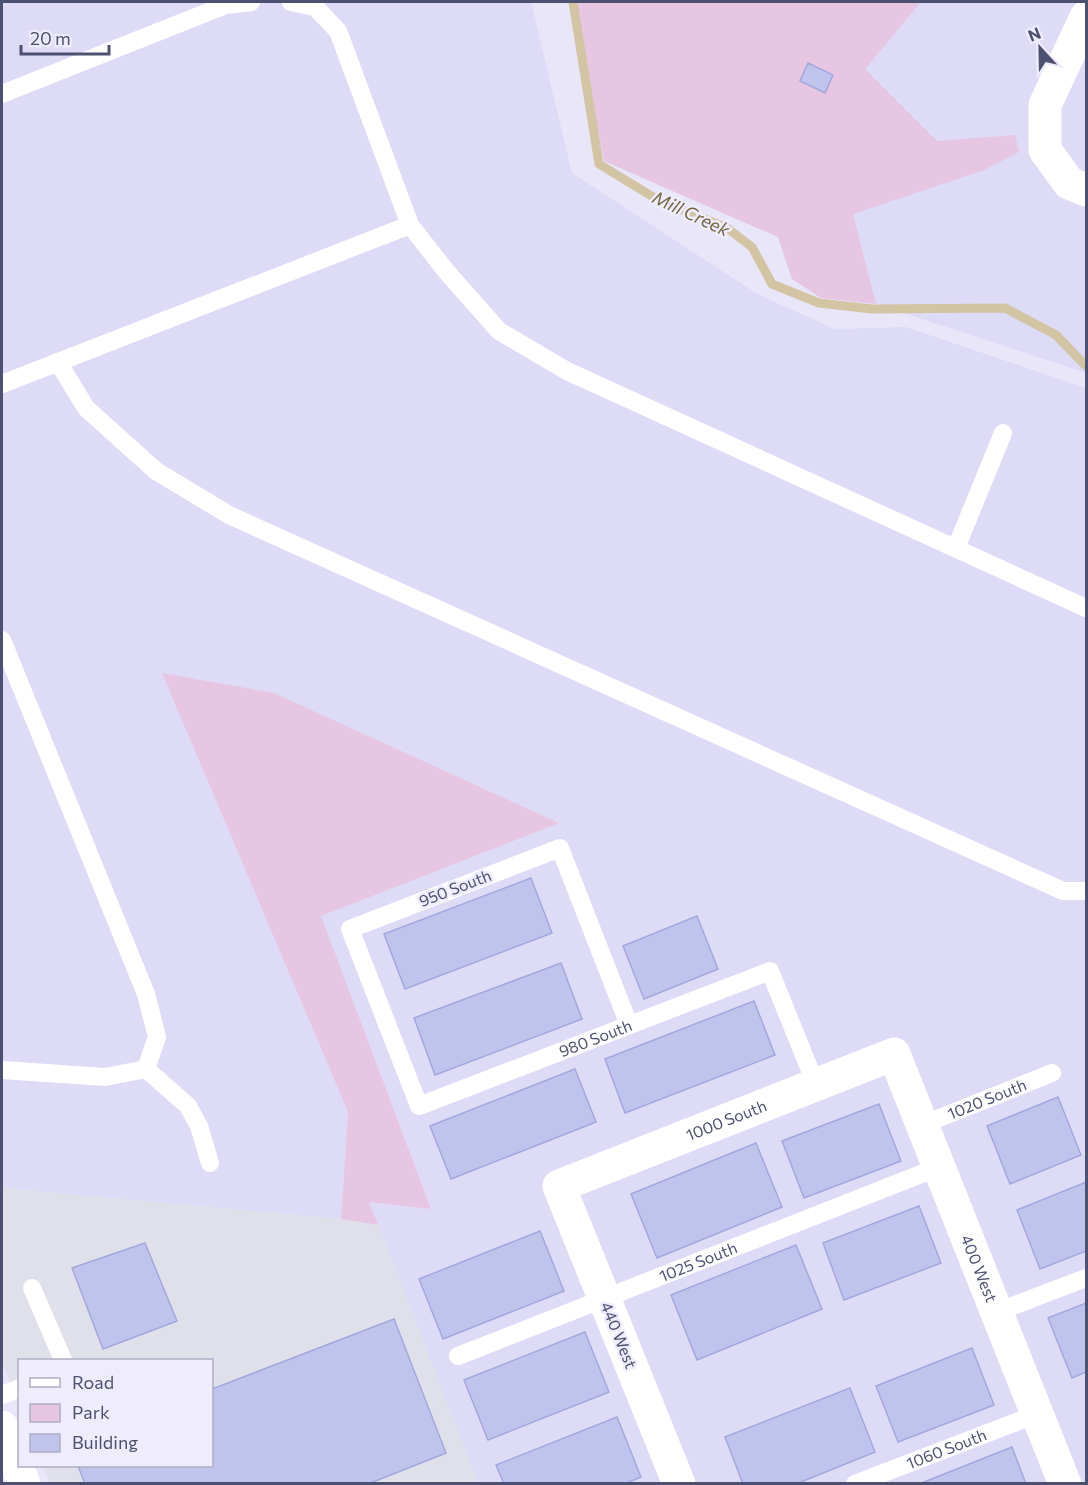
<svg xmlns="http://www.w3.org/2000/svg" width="1088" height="1485" font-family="Commissioner,sans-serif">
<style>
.residential{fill:#dedbf6}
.industrial{fill:#e0e0eb}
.green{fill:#e6c6e2}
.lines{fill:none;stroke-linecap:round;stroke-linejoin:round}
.stream{stroke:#d3c4a4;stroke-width:9}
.building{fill:#c0c4ed;stroke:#a2a8de;stroke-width:1.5}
.service{stroke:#fff;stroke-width:18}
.minor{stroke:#fff;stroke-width:33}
.labels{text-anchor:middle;stroke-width:5;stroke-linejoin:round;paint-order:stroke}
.street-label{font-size:16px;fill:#4d5171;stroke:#efecfd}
.water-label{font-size:18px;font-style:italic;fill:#756642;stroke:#efecfd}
</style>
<rect width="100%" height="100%" fill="#e9e6fa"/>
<!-- residential -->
<path class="residential" d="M2 2H531L572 173 759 295 835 329 906 327 1086 388V1483H478L369 1202 431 1209 320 916 558 823 274 693 163 674 348 1112 341 1219 2 1188Z
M573 2H1086V373L876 304 821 298 792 279 778 237 604 161Z"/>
<!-- industrial -->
<path class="industrial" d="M2 1188 341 1219 378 1225 478 1483H50L43 1466H212V1360H20L19 1407 2 1361Z"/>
<!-- green -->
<path class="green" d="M573 2H921L865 69 937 141 1015 135 1019 152 984 170 853 214 876 304 821 298 792 279 778 237 604 161Z
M162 673 274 693 559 823 321 916 431 1209 369 1202 378 1225 341 1219 348 1112Z"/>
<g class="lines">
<!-- stream -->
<path class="stream" d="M573 2 599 164 658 200 727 228 752 247 772 284 819 303 872 309 1005 308 1056 335 1086 366"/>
</g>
<!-- building -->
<path class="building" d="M808 63 833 75 825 93 800 81Z
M531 878 552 933 405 989 384 934Z
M697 916 718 969 644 999 623 946Z
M561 963 582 1019 435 1075 414 1018Z
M754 1001 775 1055 625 1113 605 1059Z
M575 1069 596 1122 451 1179 430 1126Z
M1058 1097 1081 1155 1010 1184 987 1126Z
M879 1104 901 1161 804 1198 782 1141Z
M756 1143 782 1207 657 1258 631 1194Z
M1086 1182V1251L1040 1269 1017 1210Z
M919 1206 941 1263 844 1300 823 1243Z
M540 1231 564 1291 443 1339 419 1279Z
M145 1243 177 1321 103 1349 72 1268Z
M796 1245 822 1309 697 1360 671 1295Z
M1086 1303V1372L1072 1378 1048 1318Z
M394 1319 446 1453 368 1484H85L78 1466H212V1389Z
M585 1332 609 1392 488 1440 464 1380Z
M972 1348 994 1405 898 1442 876 1386Z
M850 1388 875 1452 796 1484H743L725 1437Z
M617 1417 641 1477 624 1484H504L496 1465Z
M1012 1447 1026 1484H919Z"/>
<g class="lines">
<!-- service -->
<g class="service">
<path d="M291 2 315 7 338 31 410 225 446 271 499 331 567 371 1086 608"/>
<path d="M2 94 226 5 251 2"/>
<path d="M58 362 86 408 156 471 229 515 1063 891H1086"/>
<path d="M2 384 410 225"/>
<path d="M956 548 1003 433"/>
<path d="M2 640 146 994 157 1037 146 1069 105 1077 2 1070"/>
<path id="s1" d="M629 1025 560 848 350 929 419 1106 770 971 816 1085"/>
<path d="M146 1069 188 1106 199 1126 210 1163"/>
<path id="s2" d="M922 1125 1052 1073"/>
<path d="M32 1288 63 1360"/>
<path d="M997 1312 1086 1278"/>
<path id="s3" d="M458 1356 939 1167"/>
<path d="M2 1395 20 1388"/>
<path id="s4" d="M855 1484 1037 1414"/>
</g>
<!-- minor -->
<g class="minor">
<path d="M1086 17 1045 105V150L1069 183 1086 190"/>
<path d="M2 1427 24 1484"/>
<path id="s5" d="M679 1484 559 1186 894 1054 1065 1484"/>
</g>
</g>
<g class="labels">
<!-- street labels -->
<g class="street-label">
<text transform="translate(455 888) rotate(-21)" y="6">950 South</text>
<text dy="6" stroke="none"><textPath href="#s1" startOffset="794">980 South</textPath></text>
<text dy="6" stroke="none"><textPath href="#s2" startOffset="70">1020 South</textPath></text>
<text dy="6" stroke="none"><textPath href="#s5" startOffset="501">1000 South</textPath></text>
<text dy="6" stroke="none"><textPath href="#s3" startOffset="258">1025 South</textPath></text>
<text dy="6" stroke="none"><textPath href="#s5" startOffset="912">400 West</textPath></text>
<text transform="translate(619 1335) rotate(68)" y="6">440 West</text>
<text dy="6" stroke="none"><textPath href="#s4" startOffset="98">1060 South</textPath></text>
</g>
<!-- water labels -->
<g class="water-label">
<text transform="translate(691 214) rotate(25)" y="6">Mill Creek</text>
</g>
</g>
<!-- border -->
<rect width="1088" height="1485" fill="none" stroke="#4d5171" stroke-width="6"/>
<!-- legend -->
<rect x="18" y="1359" width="195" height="108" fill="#efecfd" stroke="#aeaec5" stroke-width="1.5"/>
<rect x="30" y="1378" width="30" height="9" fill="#ffffff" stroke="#aeaec5" stroke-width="1.5"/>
<text x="72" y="1389" font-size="18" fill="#4d5171">Road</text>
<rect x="30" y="1404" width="30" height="18" fill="#e6c6e2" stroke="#aeaec5" stroke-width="1.5"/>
<text x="72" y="1419" font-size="18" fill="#4d5171">Park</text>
<rect x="30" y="1434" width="30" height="18" fill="#c0c4ed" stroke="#aeaec5" stroke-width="1.5"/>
<text x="72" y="1449" font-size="18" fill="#4d5171">Building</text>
<!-- north arrow -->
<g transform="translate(1040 48) rotate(338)" stroke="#efecfd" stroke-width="4.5" paint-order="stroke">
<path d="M0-4.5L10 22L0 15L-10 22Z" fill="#4d5171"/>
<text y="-9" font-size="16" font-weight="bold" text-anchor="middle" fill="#4d5171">N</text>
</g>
<!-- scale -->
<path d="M21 45v9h88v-9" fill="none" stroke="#4d5171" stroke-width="3"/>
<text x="30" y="45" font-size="18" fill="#4d5171" stroke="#efecfd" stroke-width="4.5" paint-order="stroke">20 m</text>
</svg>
